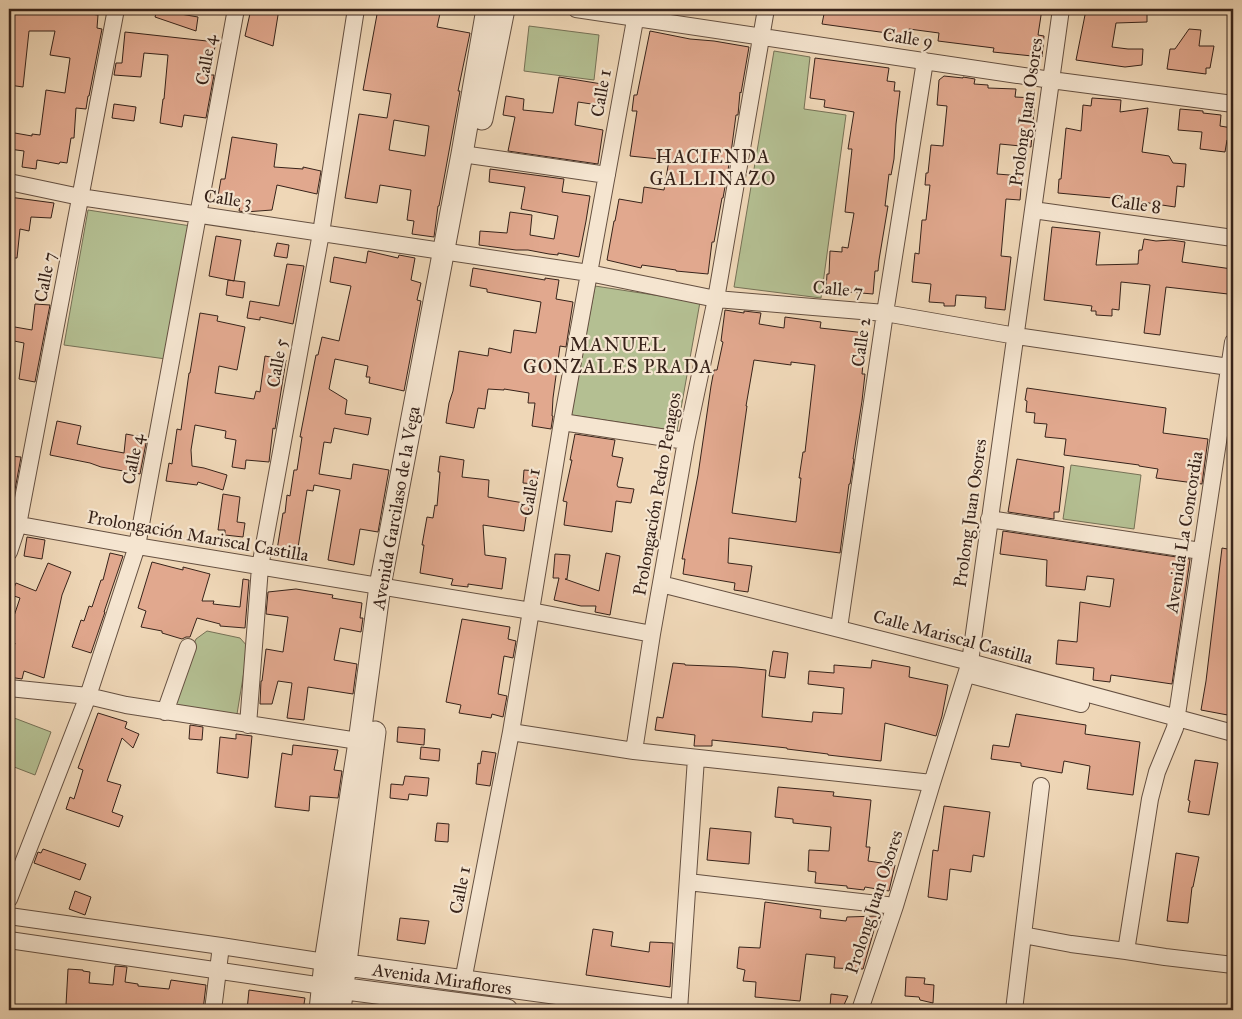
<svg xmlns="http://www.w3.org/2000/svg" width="1242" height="1019" font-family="'IM FELL Great Primer',serif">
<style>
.green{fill:#b4bf92;stroke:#767156}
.building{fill:#e1a88e;stroke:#37231a;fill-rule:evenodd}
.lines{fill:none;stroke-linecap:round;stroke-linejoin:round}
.minor-casing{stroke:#655041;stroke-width:18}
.tertiary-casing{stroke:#655041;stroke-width:23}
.minor{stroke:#f5e5d0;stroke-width:16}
.tertiary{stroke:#f5e5d0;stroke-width:21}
.labels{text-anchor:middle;stroke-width:4.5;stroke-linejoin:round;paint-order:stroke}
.street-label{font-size:18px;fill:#37231a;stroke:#f5e5d0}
.neighbourhood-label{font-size:19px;letter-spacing:1px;fill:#37231a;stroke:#f5e5d0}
</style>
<rect width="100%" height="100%" fill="#efd7b7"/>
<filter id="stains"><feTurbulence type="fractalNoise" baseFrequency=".004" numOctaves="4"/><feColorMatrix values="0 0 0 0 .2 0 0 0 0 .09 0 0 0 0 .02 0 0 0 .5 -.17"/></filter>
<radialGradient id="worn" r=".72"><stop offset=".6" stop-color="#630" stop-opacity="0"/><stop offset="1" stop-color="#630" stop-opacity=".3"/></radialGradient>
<!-- green -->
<path class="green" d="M529 26 599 35 594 80 524 71Z
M774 51 810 57 804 109 846 115 821 298 734 287Z
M88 210 191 226 166 359 64 345Z
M595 286 700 302 677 431 571 415Z
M1071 465 1141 475 1134 529 1063 519Z
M207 631 240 638 248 647 237 714 234 715 175 707 171 701 196 639Z
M9 716 51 732 35 775 9 765Z"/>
<!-- building -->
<path class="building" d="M9 9H52L98 15 97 28 102 29 89 96H88L86 109 76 108 74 138H71L67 163 60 162 59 164 37 160 36 169 22 167 24 151 9 149V132L32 136V134L40 135 46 90 65 93 70 58 50 55 55 31H29L23 87 9 85Z
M251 9H279L273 46 245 36Z
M378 9H441L437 27 470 33 458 91H460L439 206H438L434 237 412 234 414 221 407 220 411 190 380 185 377 203 345 198 359 114 387 118 391 94 363 90ZM394 120 429 126 425 156 389 150Z
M825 9H896L925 12 926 9H1042L1038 35 1044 36 1042 57 993 52 994 48 938 41 939 33 909 29V36L822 24Z
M1090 9H1147V22L1116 23 1112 47 1128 49H1143L1142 65 1125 67 1076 60 1085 15Z
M157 10 198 17 196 31 155 17Z
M1189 29 1201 30 1199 46H1214L1210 68H1206V74L1167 69 1170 49H1175Z
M650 31 690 39 714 41 749 47 741 93 740 92 738 115H736L731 153 723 198H722L714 242H712L708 274 676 271V270L642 265 641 268 607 260 614 221H615L619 199 642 203 644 187 664 190 669 160 630 156 637 111H632L634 95H637Z
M125 32 216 42 209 75H214L206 118 184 115 182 127 160 123 163 99H164L168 55 144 53 141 77 114 75 116 63H122Z
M815 58 889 68 887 81 895 82 894 91H900L896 124 894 159 891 175 889 174 885 206H888L879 260 878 271H875L873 294 826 290 827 274H829L830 251 842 252V247L848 248 854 213 845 212 852 149H848L854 112 824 107 825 100 810 98Z
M944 76 963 78V77L975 79 974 84 988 85V88L1016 89 1015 97 1035 98 1031 147 1000 144 997 174 1022 176 1020 200 1006 199 1001 256 1011 257 1005 310 985 308 986 297 956 295 955 306H944V303L929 302 931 284 912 282 915 253 919 254 922 220H926L930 185H925L926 173H928L931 145 943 146 947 106 937 105 939 80Z
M559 77 608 85 605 106 578 102 575 125 603 130 598 164 508 151 515 117 503 115 506 96 524 99 523 110 553 113Z
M1092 98 1121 100 1120 112 1148 108 1142 152 1169 156 1173 163 1186 164 1184 187 1177 186 1175 207 1123 199 1058 193 1059 179H1061L1066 128 1081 131 1083 105 1091 106Z
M114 104 136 107 134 121 112 118Z
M1180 109 1203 111V113L1221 115 1220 126 1232 128 1230 140H1227L1225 152 1200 149 1202 132 1178 130Z
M232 137 277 144 274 167 303 169V167L321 171 317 194 277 185 272 210 245 212 239 211 241 200 218 196 221 179H225Z
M490 169 564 179 562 192 590 196 586 221 579 257 558 253V255L549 254 528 250H516L479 245 480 231 507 233 510 212 532 215 530 235 554 239 558 216 521 209 525 187 489 182Z
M9 197 54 203 51 218 31 217 29 231 20 229 17 258H9Z
M1052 227 1100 232 1096 265 1138 264 1139 250H1142L1144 239 1156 241 1171 240 1185 242 1182 262 1232 269 1229 280 1228 294 1166 287 1160 335 1144 333 1150 285 1121 282 1119 310 1112 309V316L1096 315V311H1091L1092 306 1044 300Z
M216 236 241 240 234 281 209 276Z
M277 243 289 245 287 258 274 256Z
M368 251 398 258 399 255 415 258 411 280 421 283 417 300 421 301 404 391 369 383 370 377H366L368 366 335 359 329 389 347 400 345 414 371 418 368 435 334 428 331 443 324 442 319 474 351 479 353 464 389 470 378 532 360 529 354 565 328 560 340 490 314 485 313 491 307 490 297 554 277 550 283 513H285L287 495 290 496 294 470H297L302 437H300L316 355H318L322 337 339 341 351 286 330 282 334 257 366 263Z
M287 264 304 266 293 324 260 317V320L247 318 250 301 279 306Z
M473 268 545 280V278L559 280 556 299 573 302 566 347 560 346 553 398 552 416H553L551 429 532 426 535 403H528L529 393 504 389V390L488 389 485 409 478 408 474 428 446 423 449 403 453 391 459 351 488 356 489 348 511 353 514 330 536 333 541 302 487 292V289L470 286Z
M228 280 245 282 243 298 226 295Z
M35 304 50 305 35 382 19 379 24 343 9 340V326L32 330Z
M725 310 744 313V311L761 313 759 324 784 328 785 317 821 322 820 328 866 333 862 374H865L862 401 853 459H854L850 484H849L840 553 729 538 728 563 752 566 748 592 734 590 735 583 683 574 685 559H682L698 475 711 386 714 370H717L723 342 721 341ZM754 360 791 365V362L815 365 805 452H803L799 478H801L796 522 732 513 747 406H746Z
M200 313 218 316 217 321 245 327 237 370 219 366 215 393 254 399 256 391 260 392 265 356 286 360 275 429 273 428 269 462 246 460 245 469 232 467 236 440 225 438 226 431 195 425 191 450 192 466 204 468 227 475 223 490 198 482 197 485 166 481 169 463 172 464 177 429 181 430 189 373H190Z
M1027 388 1166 408 1163 433 1208 439 1202 484 1156 478 1158 469 1139 466V465L1064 455 1066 439 1045 437 1047 424 1034 423 1035 413 1026 412 1027 401 1025 400Z
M57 421 81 426 77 444 102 449 124 453 126 434 147 438 140 474 101 467 90 463 50 455Z
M575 434 615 440 612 456 623 458 617 485 618 487 634 489 631 503 616 501 612 532 564 525 567 502 563 501 572 460H570Z
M9 456 21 457 14 495H9Z
M440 456 464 460 462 477 489 480 488 497 530 504 527 517H526L524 531 483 525 485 555 506 558 502 589 468 584V587L451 585 453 579 420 573 424 545H422L427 517 433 518 435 505 437 506 440 472H438Z
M1017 459 1064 467 1059 512H1054V519L1008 512Z
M524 470 538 471 537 484 523 483Z
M223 494 240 497 237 522 245 523 243 537 225 535V530H218Z
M1003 531 1190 559 1172 684 1111 675 1110 682 1093 680 1094 668 1056 664 1058 640 1077 642 1080 602 1110 607 1114 579 1087 576 1085 590 1046 586 1047 560 1000 554Z
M27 537 45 540 42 559 24 556Z
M1222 548 1233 550V716L1201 710 1206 681Z
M110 553 123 556 104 612H105L91 653 72 647 81 620 84 621 89 606 92 607 101 580H103Z
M606 553 620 556 610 615 595 612 596 606H581L554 600 559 578H553L555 554 570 555 567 579H565L599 591Z
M152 562 171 567 183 570V567L210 574 202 601H214L213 604 240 607 243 579 249 580 245 628 220 626V624L197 618 190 637H186L182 639 162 633V631L141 627 146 611 138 608Z
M48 563 71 572 62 595 44 678 24 671 22 679 9 677V664L15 643 9 640V631L20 598 11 595 16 583 36 591Z
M296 589 333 595 332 598 362 603 360 618H363L361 632 340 628 334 660 357 664 353 694 308 687 304 720 287 718 292 683 278 681 272 704H260L261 681H262L266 649 283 652 288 617 266 614 268 592Z
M462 619 510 627 508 639 516 641 513 658 504 656 498 694 507 696 503 717 492 714 491 718 459 713 461 705 446 702Z
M773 651 788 653 785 678 769 676Z
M872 660 910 667 909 677 948 685 942 716 936 736 885 723 881 761 828 755V754L787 749V748L712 740V746H694L695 735 655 730 657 717 663 718 673 663 685 664V665L736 667 766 670 762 717 812 722 813 712 842 714 844 688 808 684 809 671 834 673V665L871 668Z
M98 713 127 722 125 728 139 734 133 748 122 738 107 781 121 785 112 812 123 816 119 827 66 809 70 797 74 799 83 770 78 768Z
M1016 714 1086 725 1085 734 1140 742 1133 795 1087 789 1090 766 1064 761 1062 773 1021 766V763L991 759 993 745 1009 747Z
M190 725 203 727 202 740 189 739Z
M398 727 425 729 424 745 397 742Z
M236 734 252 736 248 778 217 773 220 737 236 739Z
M293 745 338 750 334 770 342 771 338 798 310 796 309 811 275 807 282 753 292 755Z
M421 747 440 749 439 761 420 759Z
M482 751 496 753 490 786 476 784 478 763 480 764Z
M1195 760 1218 763 1209 815 1188 812 1190 801 1188 800Z
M405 776 429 778 427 796 409 794 408 800 390 798 391 784 403 785Z
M778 787 834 792 833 796 871 800 866 847H870L868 861 895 865 889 891 865 887 864 890 847 888V886L815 883 816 872 808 871 809 850 829 851 831 827 793 823V819L775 817Z
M944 806 990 812 984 857 973 855 971 872 950 869 947 900 928 897 933 850 938 851Z
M437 823 449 824 448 842 435 841Z
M710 828 751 832 749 864 707 860Z
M43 849 86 864 80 880 34 863 38 852 41 853Z
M1176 853 1199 857 1193 887H1192L1188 923 1167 921Z
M75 891 91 897 85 915 69 909Z
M765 902 821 910 820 918 846 921 847 917 878 916 863 969 834 968 835 957 806 954 800 1001 755 997 756 982 743 981 745 970 737 968 739 947 760 948Z
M400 918 429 921 425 944 397 940Z
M593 929 613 932 611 946 649 952 650 942 673 943 670 987 586 975Z
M115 966 127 967 125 982 138 984V986L169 989 171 980 206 985 203 1010H115L93 1008V1010L80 1008V1006L66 1005 68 969 83 970V971L90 972 89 983 113 985Z
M906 977 925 978 924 984 934 985 933 1003 920 1000 919 997 905 996Z
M249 990 305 998 303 1010H247Z
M831 994 848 996 843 1007H830Z"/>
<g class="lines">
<!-- minor casing -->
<g class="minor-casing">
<path id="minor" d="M576 9 1051 80 1233 104
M462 154 607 175
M9 182 80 197 589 273 716 299 885 313 1016 336 1229 367
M1033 210 1233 238
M562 422 686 441
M989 519 1201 551
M9 523 137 546 531 611 652 634
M9 552 18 525 116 9
M661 584 970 662 1233 733
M839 628 885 313 925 61
M967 674 1081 704
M9 688 88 696 126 705 371 743
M165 712 188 647
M248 725 260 567 321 233 356 9
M511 732 634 751 932 783
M634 751 652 634 686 441 716 299 766 9
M688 882 895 906
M9 899 88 696 137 546 236 9
M9 916 221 946 325 962
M1023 935 1041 786
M9 940 323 986
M1126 951 1165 957 1233 965
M463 981 511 732 562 422 637 9
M213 1010 221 946
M679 1010 696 758
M860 1010 895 906 932 783 970 662 1061 9
M1014 1010 1023 935 1071 944 1126 951 1150 799 1157 772 1175 728 1233 342"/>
</g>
<!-- tertiary casing -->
<g class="tertiary-casing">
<path id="tertiary" d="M482 119 504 9
M332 963 678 1010
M331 987 507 1010
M320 1010 325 962 359 742 380 586 462 154 487 9
M340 1010 375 732"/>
</g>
<!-- minor -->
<use href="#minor" class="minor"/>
<!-- tertiary -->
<use href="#tertiary" class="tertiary"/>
</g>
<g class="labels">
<!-- street labels -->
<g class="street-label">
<text transform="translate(908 38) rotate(9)" y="6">Calle 9</text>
<text transform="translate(206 60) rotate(-80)" y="6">Calle 4</text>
<text transform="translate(601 93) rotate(-80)" y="6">Calle 1</text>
<text transform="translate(1026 112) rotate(-82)" y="6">Prolong Juan Osores</text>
<text transform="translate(228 199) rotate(8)" y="6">Calle 3</text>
<text transform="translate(1136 204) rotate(8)" y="6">Calle 8</text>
<text transform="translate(45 277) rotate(-79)" y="6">Calle 7</text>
<text transform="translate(838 289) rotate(5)" y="6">Calle 7</text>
<text transform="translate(861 342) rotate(-82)" y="6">Calle 2</text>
<text transform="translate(277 363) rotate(-80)" y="6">Calle 5</text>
<text transform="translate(133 459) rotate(-79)" y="6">Calle 4</text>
<text transform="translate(530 492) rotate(-80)" y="6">Calle 1</text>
<text transform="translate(657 494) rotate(-80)" y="6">Prolongación Pedro Penagos</text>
<text transform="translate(396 508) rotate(-80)" y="6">Avenida Garcilaso de la Vega</text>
<text transform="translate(970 513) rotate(-82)" y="6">Prolong Juan Osores</text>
<text transform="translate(1184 532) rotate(-81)" y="6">Avenida La Concordia</text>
<text transform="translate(198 536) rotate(10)" y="6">Prolongación Mariscal Castilla</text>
<text transform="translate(953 637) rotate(15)" y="6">Calle Mariscal Castilla</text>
<text transform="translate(460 890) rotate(-79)" y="6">Calle 1</text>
<text transform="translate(874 902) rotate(-72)" y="6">Prolong Juan Osores</text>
<text transform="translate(442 979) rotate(8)" y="6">Avenida Miraflores</text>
</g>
<!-- neighbourhood labels -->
<g class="neighbourhood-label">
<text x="713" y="163">HACIENDA<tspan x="713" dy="22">GALLINAZO</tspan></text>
<text x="618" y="351">MANUEL<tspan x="618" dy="22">GONZALES PRADA</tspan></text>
</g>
</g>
<!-- margin -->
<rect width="1242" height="1019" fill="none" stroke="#efd7b7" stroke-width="30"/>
<rect x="10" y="10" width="1222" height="999" fill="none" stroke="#37231a" stroke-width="2.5"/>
<rect x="15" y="15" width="1212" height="989" fill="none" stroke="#37231a"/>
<rect width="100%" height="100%" filter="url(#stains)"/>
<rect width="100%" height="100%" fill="url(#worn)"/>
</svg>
